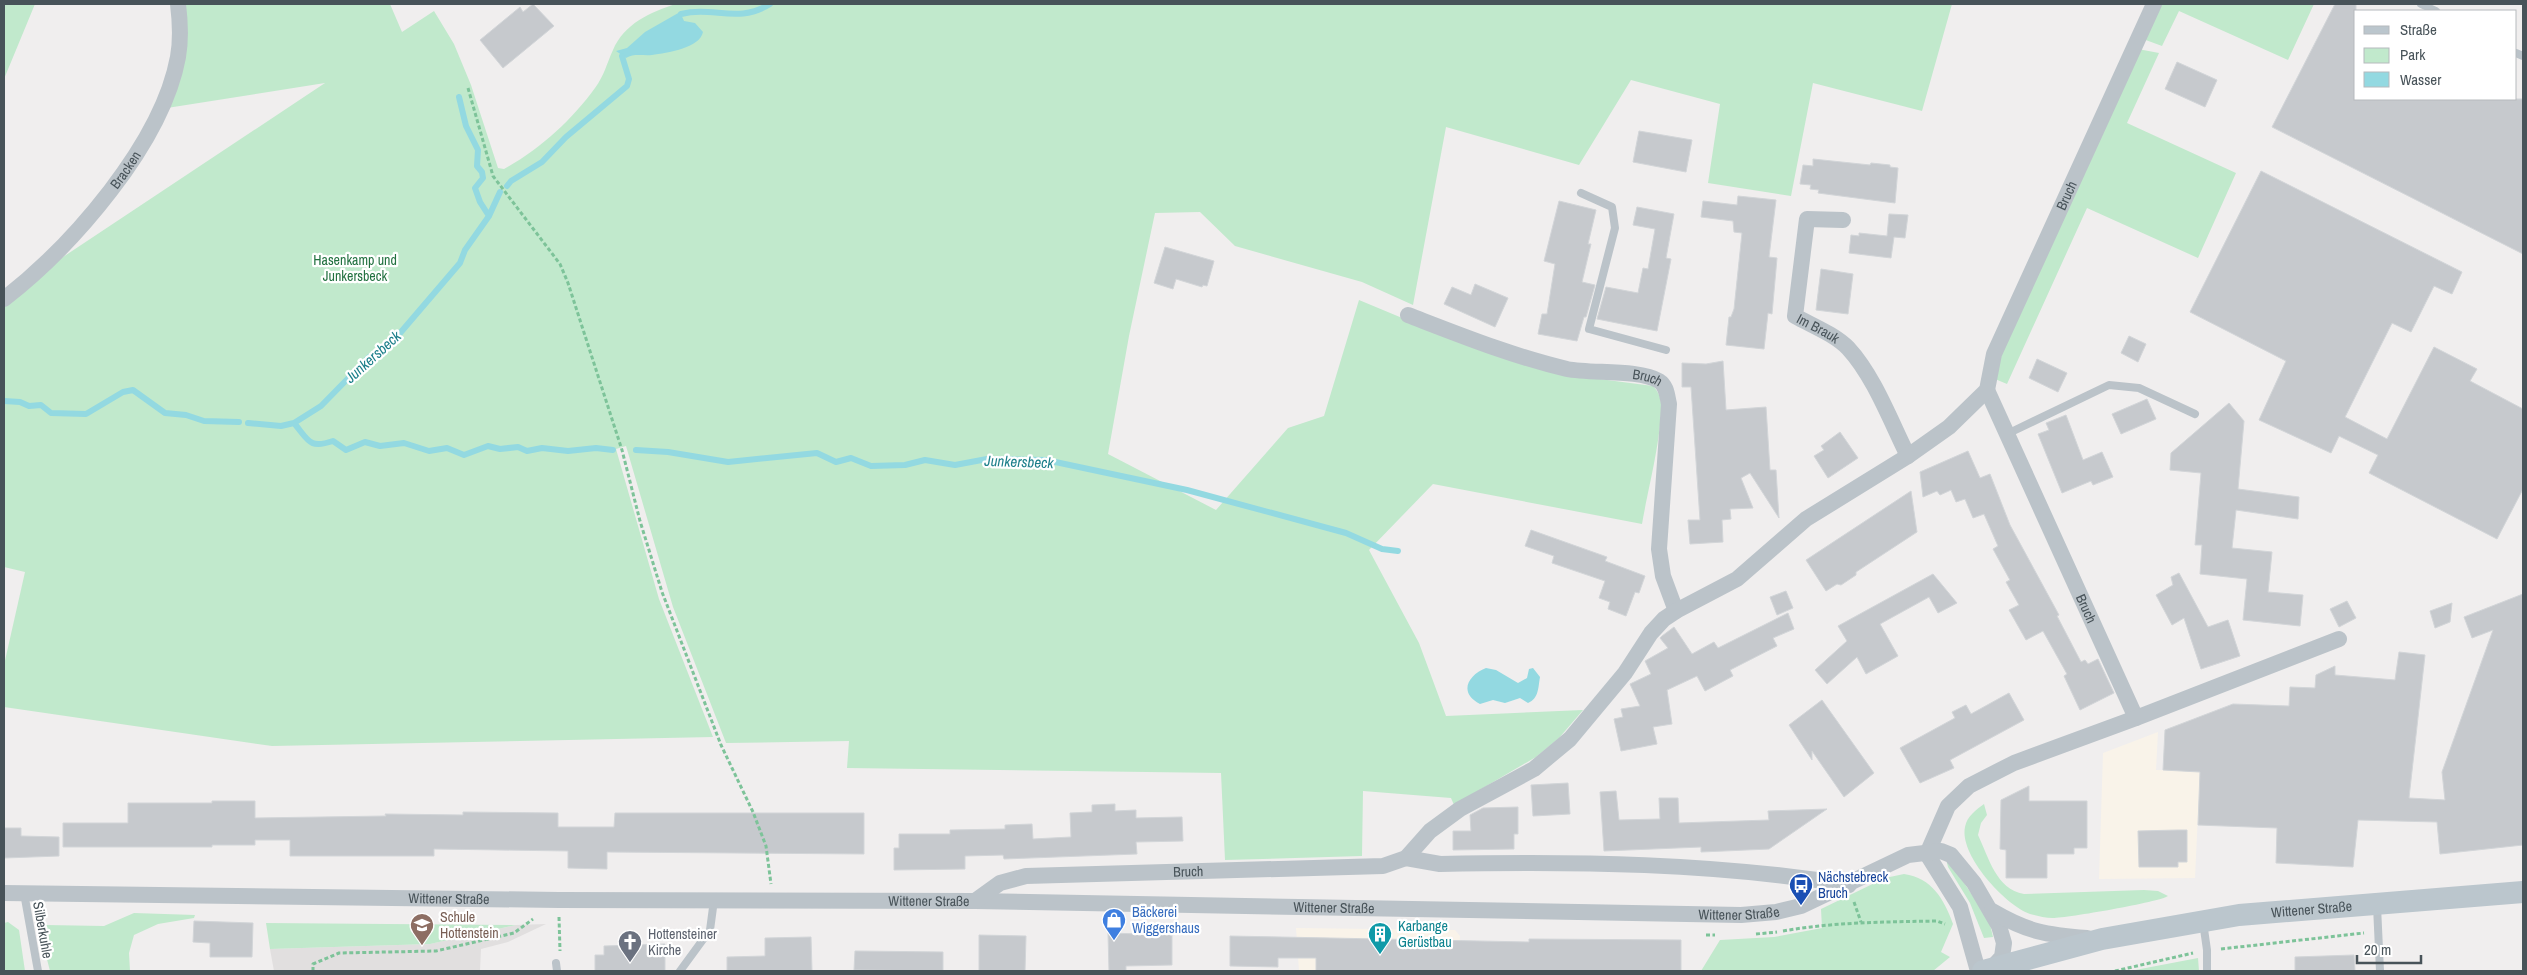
<svg xmlns="http://www.w3.org/2000/svg" width="2527" height="975" font-family="'Archivo Narrow',sans-serif">
<style>
.commercial{fill:#f9f3e9}
.education{fill:#e1dfdf}
.green{fill:#c1e9cc}
.water{fill:#93d9e1}
.lines{fill:none;stroke-linecap:round;stroke-linejoin:round}
.stream{stroke:#93d9e1;stroke-width:6}
.building{fill:#c6c9cd;stroke:#d2d5d8}
.path{stroke:#7dc399;stroke-width:3;stroke-dasharray:4 2.5;stroke-linecap:butt}
.service{stroke:#bbc3c9;stroke-width:8}
.minor{stroke:#bbc3c9;stroke-width:16}
.secondary{stroke:#bbc6cd;stroke-width:22}
.labels{text-anchor:middle;stroke-width:4.5;stroke-linejoin:round;paint-order:stroke}
.street-label{font-size:14px;fill:#485359;stroke:#fff}
.park-label{font-size:14px;fill:#227140;stroke:#fff}
.transit-label{font-size:14px;fill:#164399;stroke:#fff;text-anchor:start}
.shop-label{font-size:14px;fill:#366cbe;stroke:#fff;text-anchor:start}
.education-label{font-size:14px;fill:#785e54;stroke:#fff;text-anchor:start}
.culture-label{font-size:14px;fill:#0d838f;stroke:#fff;text-anchor:start}
.worship-label{font-size:14px;fill:#5b616d;stroke:#fff;text-anchor:start}
.water-label{font-size:15px;font-style:italic;fill:#1c7f8a;stroke:#fff}
</style>
<rect width="100%" height="100%" fill="#f0eeee"/>
<!-- commercial -->
<path class="commercial" d="M2158 732 2156 770 2200 771 2195 878 2099 879 2103 753Z
M1296 928 1455 930 1460 936 1458 971H1299Z"/>
<!-- education -->
<path class="education" d="M546 924 508 942 481 949 480 971H274L270 949 430 944 516 925Z"/>
<!-- green -->
<path class="green" d="M4 4H35L4 79Z
M184 4H390L402 32 434 11 454 44 471 85 498 168 504 169C539 150 572 120 595 88 604 76 607 63 613 50 624 24 650 12 676 4H1952L1922 111 1813 83 1791 196 1708 183 1720 104 1631 80 1579 165 1446 127 1413 305 1362 282 1235 246 1200 212 1155 213 1129 336 1108 454 1216 510 1288 428 1324 416 1359 300 1407 320 1569 375 1653 386C1658 391 1660 396 1661 403 1662 437 1648 489 1642 524L1433 484 1369 550 1419 643 1446 716 1583 710 1559 738 1536 757 1454 805 1451 798 1363 791 1362 856 1225 860 1221 773 847 768 849 741 726 743 673 607 626 446 616 449 659 599 713 737 272 746 4 707V665L25 572 4 567V306L60 259 325 83 167 108Z
M2156 4H2314L2288 60 2179 11 2162 46 2143 39Z
M2138 49 2159 53 2127 123 2236 173 2198 258 2087 208 2007 384 1995 379 1993 361Z
M1984 804 1987 815 1981 823 1978 835C1989 858 1996 889 2024 894L2144 890 2158 891 2168 896C2160 902 2067 918 2053 918 2045 918 2038 916 2030 914 2005 905 1959 855 1965 827 1967 816 1976 810 1984 804Z
M1950 862 1989 920 1993 937 1984 938 1970 903 1948 867 1947 863Z
M1904 874C1932 878 1944 899 1953 924L1941 952 1950 957 1933 971H1701L1720 940 1774 937 1822 928 1821 909 1885 878Z
M134 913 195 915 194 918 158 924 134 935 129 953 130 971H50L42 940 46 925 104 926Z
M8 922 19 930 25 971H4V923Z
M266 923 516 925 430 944 270 949Z
M2198 958 2199 971H2130Z"/>
<!-- water -->
<path class="water" d="M680 12 684 21 695 23 703 32C700 48 667 53 652 55 643 56 634 53 626 58L616 51 627 48 645 32Z
M1486 668 1496 670 1518 683 1527 678 1529 669 1533 668 1540 677C1538 688 1539 698 1528 703L1520 698 1505 703 1493 700 1480 704C1458 693 1468 675 1486 668Z"/>
<g class="lines">
<!-- stream -->
<path class="stream" d="M681 14C714 6 738 24 770 4
M459 97 466 126 478 150 477 166 482 172 483 178 475 188 480 202 489 216
M507 186 511 181 542 162 566 137 627 86 629 79 622 56
M4 401 20 402 29 406 41 405 51 413 86 414 123 392 133 390 165 413 186 415 204 421 239 422
M248 423 281 426 294 423 321 406 368 358 395 339 460 263 465 250 489 216 500 192
M294 423C309 441 309 449 333 441L346 450 365 442 380 446 404 443 429 451 447 448 464 455 488 446 500 449 518 447 527 451 542 448 568 451 596 448 613 450
M636 450 668 452 728 462 817 453 836 462 851 458 871 466 905 465 925 460 955 465 987 459 1046 460 1187 490 1346 533 1382 549 1398 551"/>
</g>
<!-- building -->
<path class="building" d="M533 4 554 26 503 68 480 40 520 7 523 12Z
M2335 4H2356V99H2523V254L2272 127Z
M2177 62 2217 80 2205 107 2165 89Z
M1639 131 1692 140 1686 172 1633 162Z
M1813 159 1870 165 1871 163 1890 165V167L1898 168 1895 203 1818 193 1819 190 1810 189 1811 185 1800 184 1803 165 1813 166Z
M2261 171 2462 272 2452 294 2434 286 2411 332 2392 323 2345 417 2387 439 2434 347 2477 369 2470 381 2523 409V489L2497 539 2369 473 2378 455 2339 436 2331 453 2259 420 2286 361 2190 312Z
M1738 196 1776 200 1769 257 1777 258 1772 314 1768 313 1764 349 1726 345 1729 317H1731L1734 309 1742 233 1734 232 1733 221 1701 217 1703 201 1737 205Z
M1559 201 1596 210 1588 244H1591L1582 282 1595 285 1586 317H1584L1577 341 1538 334 1542 314H1547L1555 264 1544 261Z
M1637 207 1674 214 1666 258 1671 259 1657 331 1597 319 1606 287 1638 293 1643 268 1648 269 1655 229 1633 225Z
M1889 214 1908 215 1905 238 1894 237 1891 258 1849 253 1851 235 1859 236V233L1887 236Z
M1165 247 1214 261 1207 286 1203 285 1202 287 1176 279 1173 289 1154 283Z
M1821 269 1853 274 1848 314 1816 310Z
M1475 284 1508 298 1495 327 1444 304 1452 287 1471 295Z
M2129 336 2146 344 2138 362 2121 353Z
M2037 359 2067 373 2058 392 2029 378Z
M1723 361 1726 410 1766 407 1770 470H1776L1779 518 1750 473 1741 478 1753 508 1730 509 1731 519 1722 520 1723 542 1690 544 1688 520H1700L1691 387H1682V363L1706 364Z
M2147 399 2156 419 2121 434 2112 414Z
M2229 403 2244 421 2238 489 2299 497 2298 519 2236 510 2232 548 2272 552 2268 592 2303 595 2300 626 2243 620 2247 579 2200 574 2202 545H2195L2201 473 2170 470 2171 453Z
M2066 415 2083 460 2102 452 2113 477 2093 485 2091 481 2062 493 2038 434 2049 430 2046 423Z
M1840 432 1858 458 1828 478 1814 456 1824 450 1821 446Z
M1968 451 1980 478 1990 474 2010 525 2059 615 2057 616 2081 662 2085 660 2088 664 2098 659 2114 693 2080 710 2064 676 2067 674 2043 631 2026 640 2009 610 2019 605 2006 582 2010 580 1993 549 1998 546 1984 514 1973 518 1965 499 1956 502 1951 490 1940 495 1937 491 1923 497 1920 472Z
M1911 491 1917 532 1856 572V575L1841 585 1837 584 1826 591 1806 560Z
M1531 530 1607 557 1605 561 1645 576 1639 593 1635 592 1626 616 1608 609 1610 602 1599 598 1605 581 1552 563 1554 556 1525 546Z
M2179 573 2208 627 2228 620 2240 656 2201 669 2184 618 2172 625 2156 595 2173 585 2171 577Z
M1933 574 1957 603 1938 613 1929 597 1880 624 1898 656 1866 674 1857 657 1827 684 1815 670 1847 641 1838 626Z
M1786 591 1793 608 1777 615 1770 597Z
M2523 594V845L2440 854 2437 822 2358 820 2353 867 2276 863 2277 828 2198 825 2200 772 2163 770 2165 730 2233 704 2289 706 2290 687 2315 688 2316 675 2335 666V675L2395 680 2399 652 2425 655 2409 798 2445 800 2442 772 2493 630 2472 638 2464 617Z
M2347 601 2356 618 2339 627 2330 609Z
M2452 603 2450 622 2435 628 2430 611Z
M1788 613 1794 629 1773 638 1777 646 1730 670 1733 676 1705 691 1697 676 1667 690 1672 724 1653 727 1657 744 1621 751 1614 719 1623 717 1621 709 1640 706 1630 684 1651 674 1645 661 1668 648 1660 638 1662 636 1674 627 1692 654 1714 642 1718 648Z
M2009 693 2024 720 1950 760 1954 768 1920 783 1900 748 1955 718 1952 712 1966 705 1971 714Z
M1822 700 1874 773 1844 797 1812 751V760L1789 725Z
M1568 783 1570 814 1533 816 1531 785Z
M2029 786V801H2087V848H2074V854H2047V878H2006V850L2000 849 2001 800Z
M1616 791 1619 820 1660 819 1659 798H1678L1679 823 1769 820 1768 811 1827 809 1769 849 1701 852V847L1604 851 1600 792Z
M212 801H255V818L386 816 385 814 463 815V812L558 813V827H614L615 813H864V854L607 852V869L568 868V851L434 849V856H290V840H255V845H212V847H63V823H128V803H212Z
M1115 804V811L1136 810V818L1182 817 1183 841 1136 842 1137 854 1004 859 1003 855 965 856V869L894 870V848H899V834H950V830L1005 829V825L1032 824 1033 839 1071 837 1070 813 1092 812V805Z
M1518 807V834H1514V849L1453 850V831H1471L1470 815 1483 808Z
M4 828H21V836L59 837V856L4 858Z
M2178 830H2187V862H2178V867H2139L2138 831Z
M194 921 253 923 252 957H210V943L193 942Z
M1108 933 1172 935V965L1126 966V971H1109Z
M979 935 1026 936 1025 971H979Z
M1230 936 1529 942V939L1681 940V971H1316V958H1278V967L1230 966Z
M811 937 812 971H727V957L765 956V938Z
M665 944V971H595V955H604V946Z
M855 951 943 952V971L854 970Z
M2354 955 2355 971H2295V957Z"/>
<g class="lines">
<!-- path -->
<path class="path" d="M468 88 493 176 560 264 568 283 622 450 640 521 662 592 721 745 753 812 766 846 771 884
M1854 902 1861 922
M559 917 560 951
M1783 931C1834 922 1885 922 1937 921L1945 924
M1756 934 1777 932
M1706 935H1715
M2221 949 2364 933
M313 971V964L339 953 436 951 514 933 533 919
M2115 971 2193 953"/>
<!-- service -->
<path class="service" d="M2421 4 2436 11
M2516 53 2523 56
M1581 193 1612 207 1615 228 1589 329 1666 350
M2007 434 2109 385 2139 388 2195 414
M24 893 38 971
M2377 906 2380 971
M2203 922 2207 950V971
M556 963 557 971
M680 971 710 930 714 900"/>
<!-- minor -->
<g class="minor">
<path id="s1" d="M1843 220 1807 219 1795 316C1813 326 1834 334 1848 348 1874 376 1891 422 1908 456"/>
<path id="s2" d="M4 299C72 246 162 144 178 57 181 40 180 20 178 4"/>
<path id="s3" d="M1408 315C1460 335 1512 356 1567 369 1591 374 1639 369 1659 381 1667 386 1667 396 1669 404L1659 549 1663 576 1676 611"/>
<path id="s4" d="M1987 390 2136 718"/>
<path d="M1927 854 1948 806 1969 786 2014 763 2136 718 2339 639"/>
<path d="M1927 854 1960 907 1978 971"/>
<path d="M1406 858 1440 864C1574 861 1716 863 1849 885"/>
<path id="s5" d="M4 893 559 900 975 901 1741 915 1776 912 1801 906 1908 855 1941 851 1951 855 1974 883 1999 926 2004 943 2002 957 1991 969"/>
<path id="s6" d="M975 901 1000 883 1026 876 1383 866 1406 858 1430 831 1460 809 1534 769 1570 739 1625 673 1651 633 1664 619 1676 611 1737 579 1806 519 1908 456 1949 427 1987 390 1994 354 2154 4"/>
<path d="M1992 911C2028 932 2046 935 2087 938"/>
</g>
<!-- secondary -->
<path class="secondary" id="s7" d="M1983 971 2102 939 2239 915 2523 892"/>
</g>
<!-- icons -->
<defs>
<g id="bus-pin" transform="scale(1.25)"><path d="M0 17L-7.5 6A9.5 9.5 0 1 1 7.5 6Z" fill="#1a4fb4" stroke="#fff"/><path d="M-5-6H5V4H4V6H2V4H-2V6H-4V4H-5ZM-3.5-4V0h7V-4ZM-3.5 1.2v1.5H-2V1.2ZM2 1.2v1.5H3.5V1.2Z" fill="#fff"/></g>
<g id="shop-pin" transform="scale(1.25)"><path d="M0 17L-7.5 6A9.5 9.5 0 1 1 7.5 6Z" fill="#3f7fe0" stroke="#fff"/><path d="M-5-2.5h2.3a2.7 3.5 0 0 1 5.4 0H5L5.5 6h-11ZM-1.5-2.5h3a1.5 2.3 0 0 0-3 0Z" fill="#fff"/></g>
<g id="school-pin" transform="scale(1.25)"><path d="M0 17L-7.5 6A9.5 9.5 0 1 1 7.5 6Z" fill="#8d6e63" stroke="#fff"/><path d="M0-5L7-2L0 1L-7-2ZM-4 1L0 2.5L4 1V4Q0 6-4 4Z" fill="#fff"/></g>
<g id="building-pin" transform="scale(1.25)"><path d="M0 17L-7.5 6A9.5 9.5 0 1 1 7.5 6Z" fill="#0f9aa8" stroke="#fff"/><path d="M-4-6H4V6H1V3H-1V6H-4ZM-2.5-4.3h1.7v1.8h-1.7ZM.8-4.3h1.7v1.8H.8ZM-2.5-1h1.7V.8h-1.7ZM.8-1h1.7V.8H.8Z" fill="#fff"/></g>
<g id="church-pin" transform="scale(1.25)"><path d="M0 17L-7.5 6A9.5 9.5 0 1 1 7.5 6Z" fill="#6b7280" stroke="#fff"/><path d="M-1.2-6h2.4v3.5h3.3v2.4h-3.3V6h-2.4V-.1h-3.3v-2.4h3.3Z" fill="#fff"/></g>
</defs>
<g fill-rule="evenodd">
<use href="#bus-pin" x="1801" y="885"/>
<use href="#shop-pin" x="1114" y="920"/>
<use href="#school-pin" x="422" y="925"/>
<use href="#building-pin" x="1380" y="934"/>
<use href="#church-pin" x="630" y="942"/>
</g>
<g class="labels">
<!-- street labels -->
<g class="street-label">
<text dy="5" stroke="none"><textPath href="#s2" startOffset="178">Bracken</textPath></text>
<text dy="5" stroke="none"><textPath href="#s6" startOffset="1405">Bruch</textPath></text>
<text dy="5" stroke="none"><textPath href="#s1" startOffset="160">Im Brauk</textPath></text>
<text dy="5" stroke="none"><textPath href="#s3" startOffset="249">Bruch</textPath></text>
<text dy="5" stroke="none"><textPath href="#s4" startOffset="240">Bruch</textPath></text>
<text dy="5" stroke="none"><textPath href="#s6" startOffset="220">Bruch</textPath></text>
<text dy="5" stroke="none"><textPath href="#s5" startOffset="445">Wittener Straße</textPath></text>
<text dy="5" stroke="none"><textPath href="#s5" startOffset="925">Wittener Straße</textPath></text>
<text dy="5" stroke="none"><textPath href="#s5" startOffset="1330">Wittener Straße</textPath></text>
<text dy="5" stroke="none"><textPath href="#s7" startOffset="335">Wittener Straße</textPath></text>
<text dy="5" stroke="none"><textPath href="#s5" startOffset="1735">Wittener Straße</textPath></text>
<text transform="translate(43 930) rotate(80)" y="5">Silberkuhle</text>
</g>
<!-- park labels -->
<g class="park-label">
<text x="355" y="265">Hasenkamp und<tspan x="355" dy="16">Junkersbeck</tspan></text>
</g>
<!-- transit labels -->
<g class="transit-label">
<text x="1818" y="882">Nächstebreck<tspan x="1818" dy="16">Bruch</tspan></text>
</g>
<!-- shop labels -->
<g class="shop-label">
<text x="1132" y="917">Bäckerei<tspan x="1132" dy="16">Wiggershaus</tspan></text>
</g>
<!-- education labels -->
<g class="education-label">
<text x="440" y="922">Schule<tspan x="440" dy="16">Hottenstein</tspan></text>
</g>
<!-- culture labels -->
<g class="culture-label">
<text x="1398" y="931">Karbange<tspan x="1398" dy="16">Gerüstbau</tspan></text>
</g>
<!-- worship labels -->
<g class="worship-label">
<text x="648" y="939">Hottensteiner<tspan x="648" dy="16">Kirche</tspan></text>
</g>
<!-- water labels -->
<g class="water-label">
<text transform="translate(373 357) rotate(-42)" y="5">Junkersbeck</text>
<text transform="translate(1019 462) rotate(2)" y="5">Junkersbeck</text>
</g>
</g>
<!-- border -->
<rect width="2527" height="975" fill="none" stroke="#485359" stroke-width="10"/>
<!-- legend -->
<rect x="2354" y="10" width="162" height="90" fill="#ffffff" stroke="#b6babd"/>
<rect x="2364" y="26" width="25" height="8" fill="#bbc6cd" stroke="#b6babd"/>
<text x="2400" y="35" font-size="15" fill="#485359">Straße</text>
<rect x="2364" y="48" width="25" height="15" fill="#c1e9cc" stroke="#b6babd"/>
<text x="2400" y="60" font-size="15" fill="#485359">Park</text>
<rect x="2364" y="72" width="25" height="15" fill="#93d9e1" stroke="#b6babd"/>
<text x="2400" y="85" font-size="15" fill="#485359">Wasser</text>
<!-- scale -->
<path d="M2357 955v8h64v-8" fill="none" stroke="#485359" stroke-width="2.5"/>
<text x="2364" y="955" font-size="15" fill="#485359" stroke="#ffffff" stroke-width="4" paint-order="stroke">20 m</text>
</svg>
